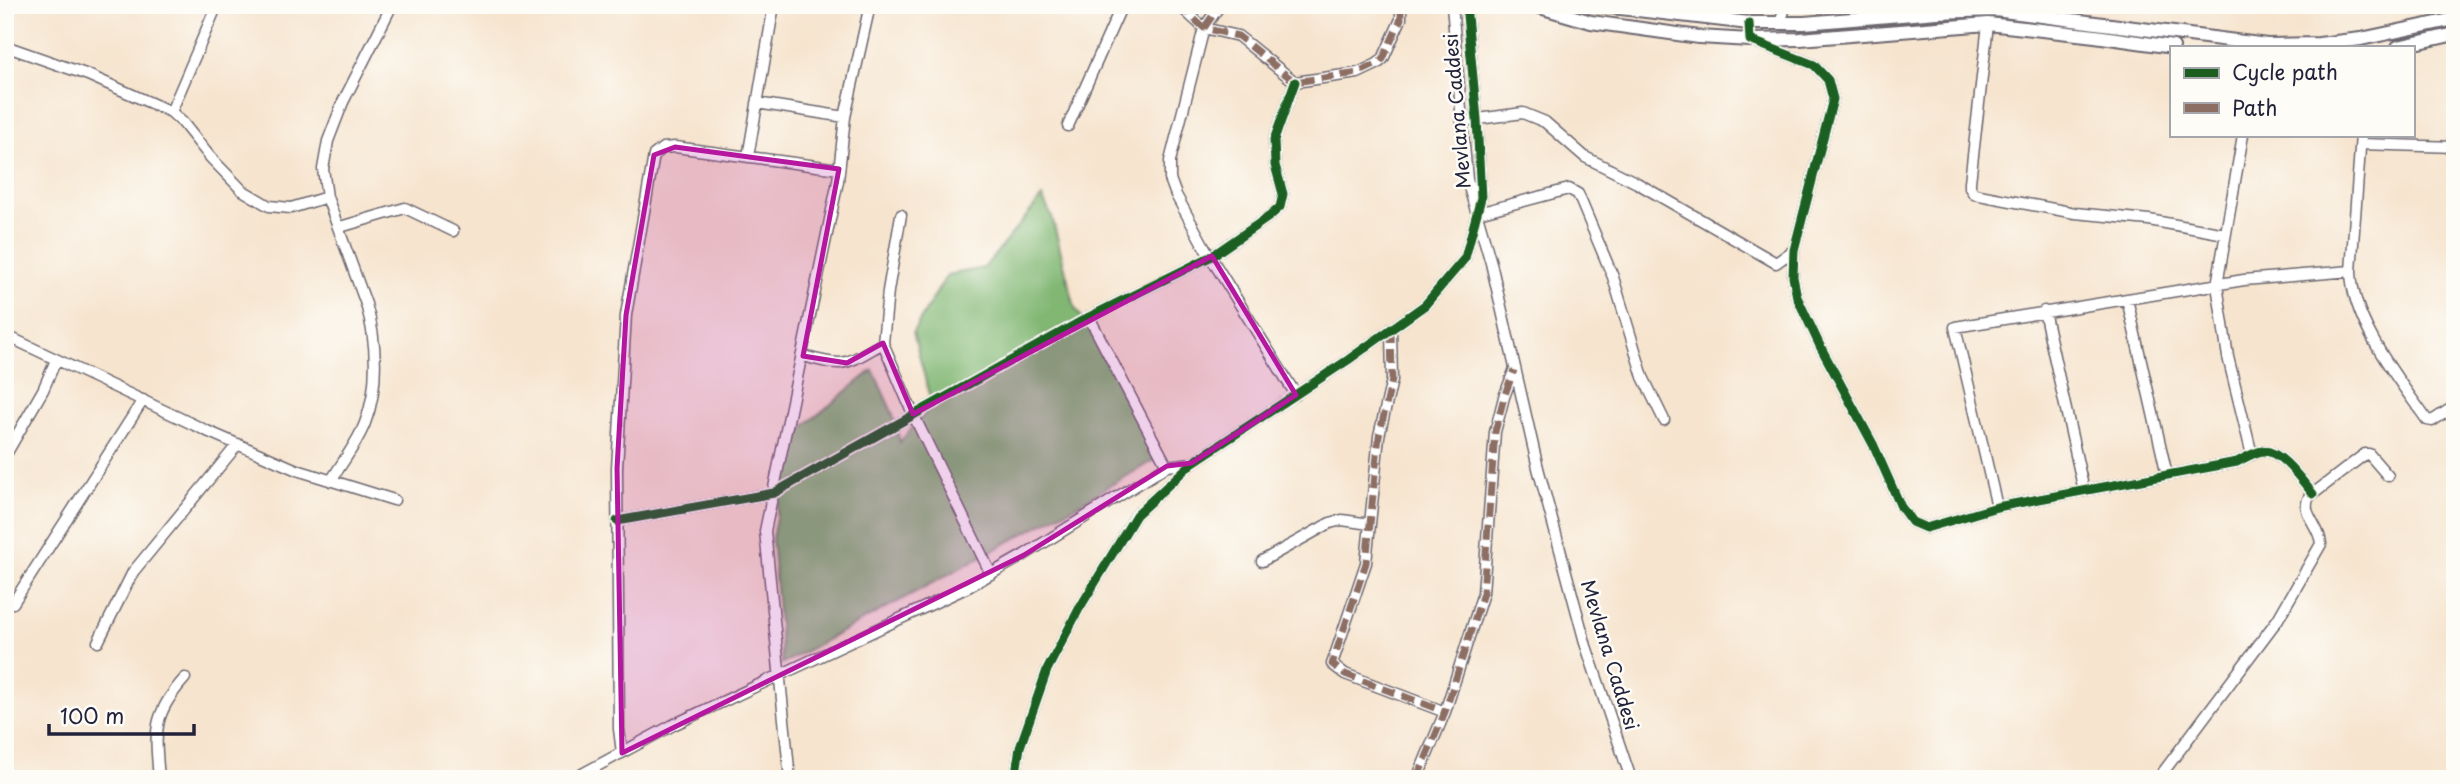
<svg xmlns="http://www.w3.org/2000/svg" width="2460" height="784" font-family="'Playpen Sans',sans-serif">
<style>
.forest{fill:#81b773;stroke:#526c57;stroke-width:2}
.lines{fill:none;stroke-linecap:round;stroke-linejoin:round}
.minor-casing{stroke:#6c666e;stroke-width:13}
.major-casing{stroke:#6c666e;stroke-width:16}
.minor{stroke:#fff;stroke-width:10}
.major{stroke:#fff;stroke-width:12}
.quiet{stroke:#8d6e63;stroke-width:7;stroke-dasharray:14 7;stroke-linecap:butt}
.cycleway-casing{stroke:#fdfcf7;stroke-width:13}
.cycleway{stroke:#1b5e20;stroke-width:9}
.marked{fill:#b5179e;fill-opacity:0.2;stroke:#b5179e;stroke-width:5;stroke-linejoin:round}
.labels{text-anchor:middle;stroke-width:5;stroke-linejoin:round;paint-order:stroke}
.street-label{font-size:19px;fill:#22223b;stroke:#fdfcf7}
</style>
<rect width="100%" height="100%" fill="#fdfcf7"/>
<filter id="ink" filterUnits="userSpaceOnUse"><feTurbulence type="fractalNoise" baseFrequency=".0143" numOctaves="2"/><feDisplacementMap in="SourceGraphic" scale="14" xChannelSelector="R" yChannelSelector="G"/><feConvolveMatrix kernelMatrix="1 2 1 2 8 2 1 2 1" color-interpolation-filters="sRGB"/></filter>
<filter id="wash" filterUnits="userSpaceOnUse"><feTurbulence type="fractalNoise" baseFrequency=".00686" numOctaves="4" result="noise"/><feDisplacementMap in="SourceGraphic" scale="28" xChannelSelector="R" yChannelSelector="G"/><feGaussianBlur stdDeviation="1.57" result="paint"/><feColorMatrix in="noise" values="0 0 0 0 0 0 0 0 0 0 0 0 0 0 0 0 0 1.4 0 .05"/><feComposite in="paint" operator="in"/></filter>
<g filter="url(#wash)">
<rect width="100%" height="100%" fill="#f6e4ce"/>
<!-- forest -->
<path class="forest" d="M1042 197 1052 217 1075 308 1119 373 1161 456 1068 510 782 664 772 538 791 439 810 421 873 370 892 412 900 442 932 405 913 332 947 275 984 268Z"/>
</g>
<g filter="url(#ink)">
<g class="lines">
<!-- minor casing -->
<g class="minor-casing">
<path id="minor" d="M1179 5 1204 28 1238 36 1295 82 1358 73 1377 64 1383 59 1401 19V5
M1220 5 1204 28 1170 161V179L1176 195 1205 248 1296 395
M1452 5 1467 180 1491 263 1538 468 1586 646 1631 779
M1749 23 1750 40 1814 65 1828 80 1833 99 1794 250 1793 277 1797 297 1820 346 1874 446 1901 507 1912 522 1926 528 1997 507 2237 462C2245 458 2254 452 2263 451 2281 450 2302 481 2313 494
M1780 23 1786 5
M1988 24 1970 182V188L1974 194 2075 213 2149 220 2225 234
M5 46 88 75 171 112 183 123 210 157 242 190 269 206 291 208 327 197
M757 103 845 117
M171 112 217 5
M1471 120 1523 113 1545 122 1585 157 1637 183 1776 263 1794 250
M1068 126 1122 5
M2243 135 2217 285 2228 357 2252 455
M2361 135 2351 271C2352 322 2399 380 2427 420L2432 421 2455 406
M2361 144 2455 147
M748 157 774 5
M1478 213 1569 189 1578 194 1613 277 1643 377 1664 420
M901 215 888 291 883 343 913 414 991 574
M340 227 405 208 453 231
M2127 299 2167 475
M2044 311 2084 491
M1089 317 1167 466
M1391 329 1392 380 1379 436 1366 563 1332 664 1345 674 1445 712
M5 335 207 431 297 470 394 500
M803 356C847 368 844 365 883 343
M5 456 43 390 56 360
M331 481C342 462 357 444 365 423 379 387 377 341 366 304L327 197 323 169 328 141 343 102 392 5
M1997 507 1955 327 2244 280 2351 271
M617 521 774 493 1089 317 1212 256 1270 216 1280 207 1283 194 1275 165 1274 140 1295 82
M1262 561 1330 523 1342 520 1370 524
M13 603 143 400
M98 642 133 572 238 444
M622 753 619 729 617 468 626 315 654 155 663 148 675 147 839 169
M159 779C155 731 152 715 185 678
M573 779 673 725 968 587 1024 555 1167 466 1192 463
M790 779 765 531 838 181 845 117 870 5
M1015 779 1020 747 1047 670 1079 609 1136 515 1192 463 1348 360 1425 305 1465 258 1481 198 1477 119 1466 5
M1417 779 1445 712 1483 593 1495 432 1504 397 1514 371
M2158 779 2278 619 2321 544C2320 525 2300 514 2309 497L2365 454H2369L2388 476"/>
</g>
<!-- major casing -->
<g class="major-casing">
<path id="major" d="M1533 5 1591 22 1699 37 1750 40 1800 39 1988 24 2095 36 2173 47
M1595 5 1749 23H1804L1937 12 1995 10 2267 45 2319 44 2361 39 2455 19
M2398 47 2455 34"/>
</g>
<!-- minor -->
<use href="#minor" class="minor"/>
<!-- major -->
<use href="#major" class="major"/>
<!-- quiet -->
<path class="quiet" d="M1179 5 1204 28 1238 36 1295 82 1358 73 1377 64 1383 59 1401 19V5
M1204 28 1220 5
M1391 329 1392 380 1379 436 1366 563 1332 664 1345 674 1445 712
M1417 779 1445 712 1483 593 1495 432 1504 397 1514 370"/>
<!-- cycleway casing -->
<g class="cycleway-casing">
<path id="cycleway" d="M1749 23 1750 40 1814 65 1828 80 1833 99 1794 250 1793 277 1797 297 1820 346 1874 446 1901 507 1912 522 1926 528 1997 507 2237 462C2245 458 2254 452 2263 451 2281 450 2302 481 2313 494
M617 521 774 493 1089 317 1212 256 1270 216 1280 207 1283 194 1275 165 1274 140 1295 82
M1015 779 1020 747 1047 670 1079 609 1136 515 1192 463 1348 360 1425 305 1465 258 1481 198 1477 119 1466 5"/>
</g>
<!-- cycleway -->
<use href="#cycleway" class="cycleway"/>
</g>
</g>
<!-- marked area -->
<path class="marked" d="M675 147 839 169 803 356 847 363 883 343 913 414 1212 256 1296 395 1192 463 1167 466 1024 555 622 753 617 468 626 315 654 155Z"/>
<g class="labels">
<!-- street labels -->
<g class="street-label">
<text transform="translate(1457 111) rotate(-95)" y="7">Mevlana Caddesi</text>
<text transform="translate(1610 655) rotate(73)" y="7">Mevlana Caddesi</text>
</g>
</g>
<!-- margin -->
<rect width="2460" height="784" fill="none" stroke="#fdfcf7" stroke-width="28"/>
<!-- legend -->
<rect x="2170" y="46" width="245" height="91" fill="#fdfcf7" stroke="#a5a5ac" stroke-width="2"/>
<rect x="2184" y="68" width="35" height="10" fill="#1b5e20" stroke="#a5a5ac" stroke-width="2"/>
<text x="2232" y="80" font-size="21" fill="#22223b">Cycle path</text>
<rect x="2184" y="103" width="35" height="10" fill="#8d6e63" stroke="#a5a5ac" stroke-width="2"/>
<text x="2232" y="116" font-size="21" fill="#22223b">Path</text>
<!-- scale -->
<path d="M49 724v10h145v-10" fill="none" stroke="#22223b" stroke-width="3.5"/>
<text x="60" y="724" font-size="21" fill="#22223b" stroke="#fdfcf7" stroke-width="5" paint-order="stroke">100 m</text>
</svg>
